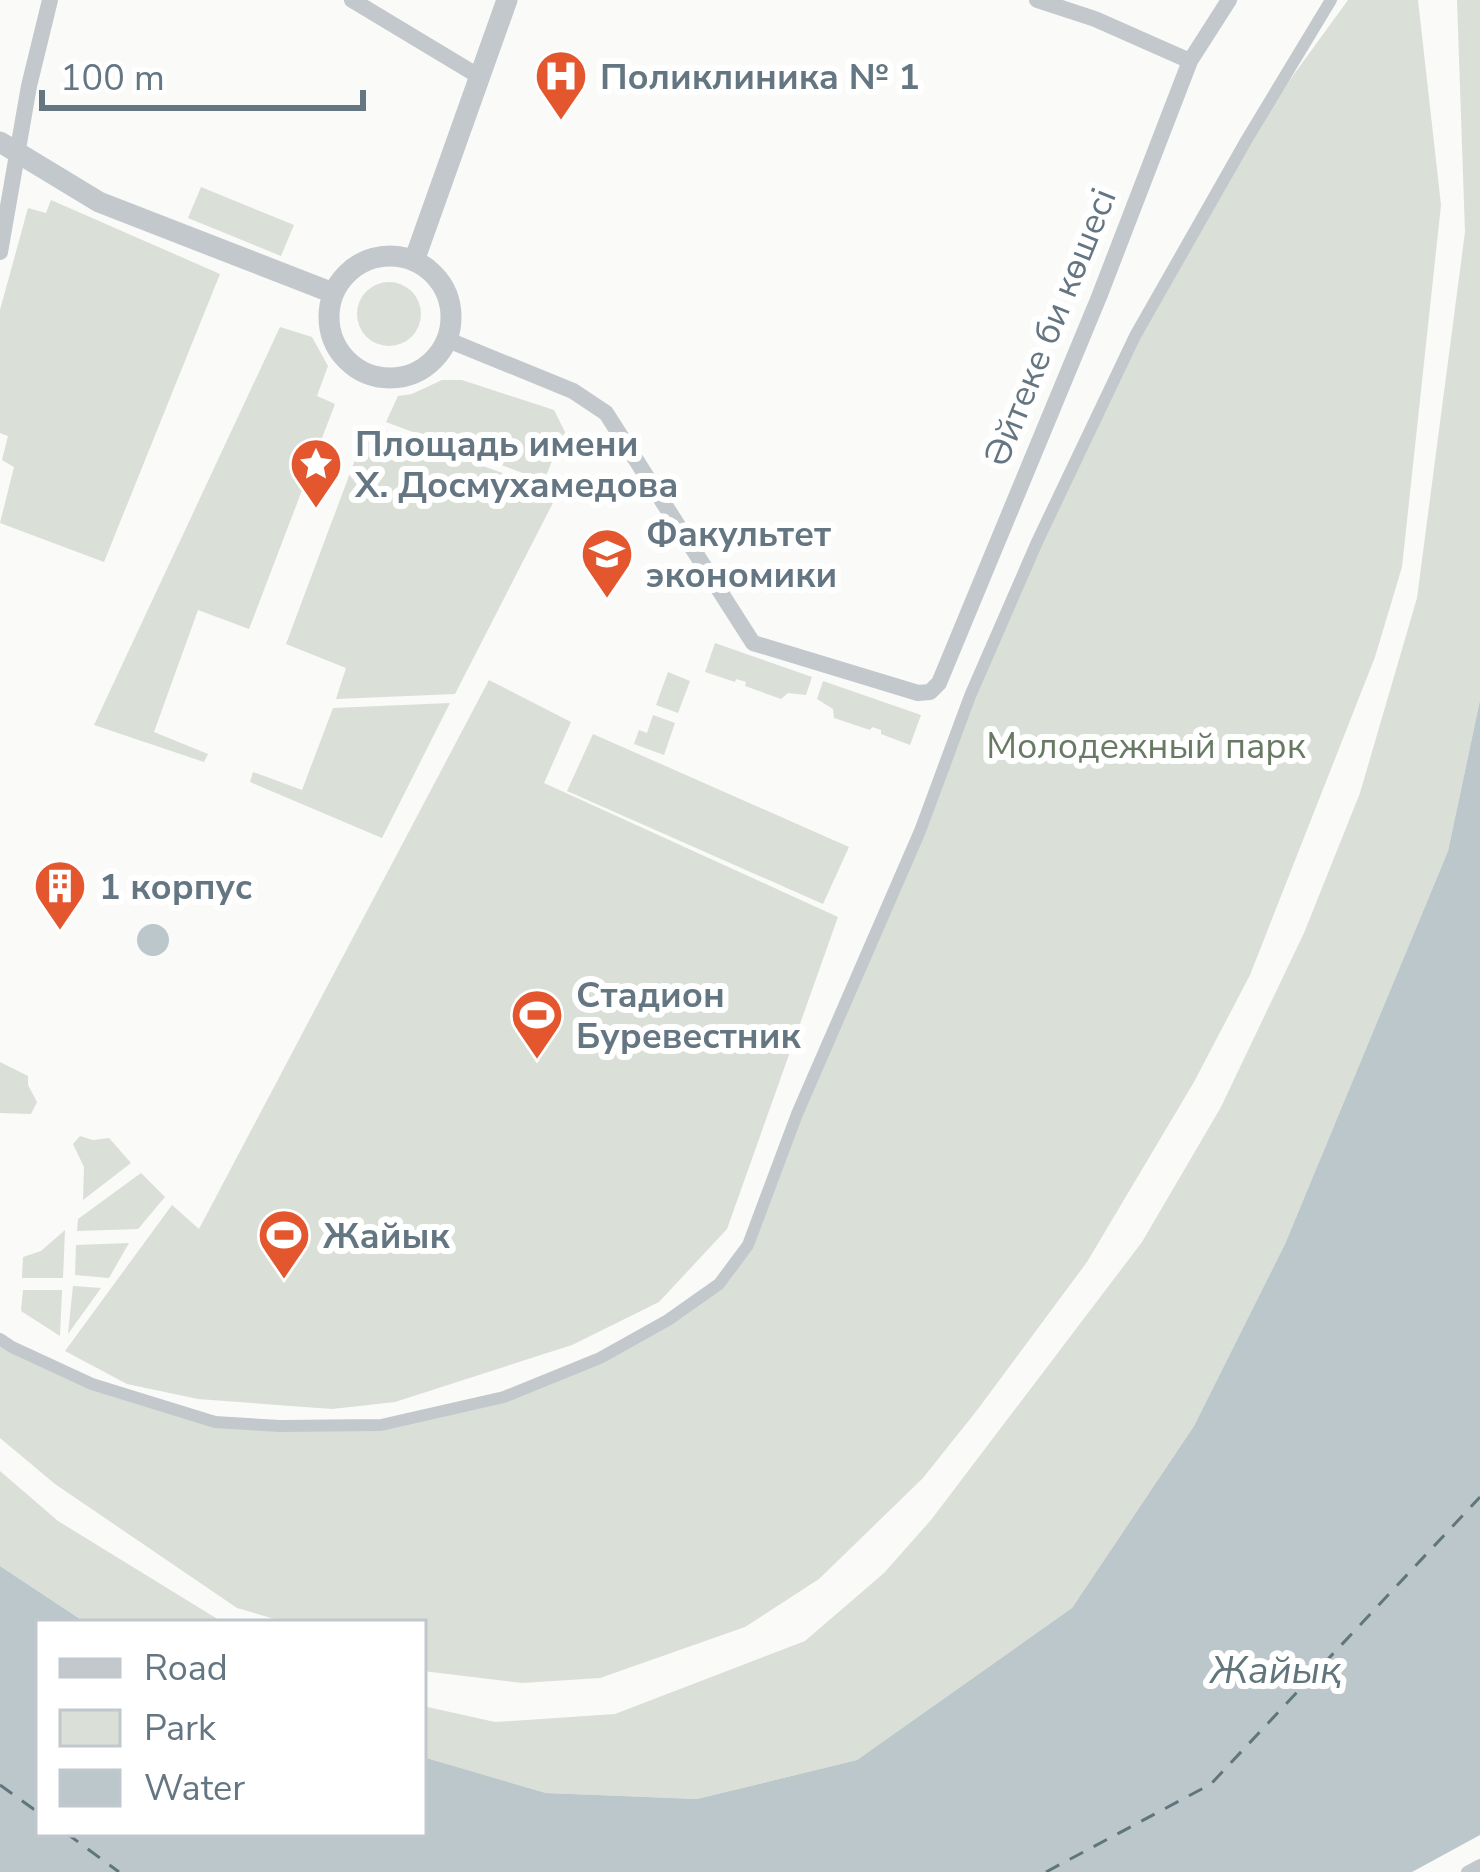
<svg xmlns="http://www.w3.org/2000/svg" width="1480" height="1872" font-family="'Nunito Sans',sans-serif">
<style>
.green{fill:#dadfd7}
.water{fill:#bbc7cb}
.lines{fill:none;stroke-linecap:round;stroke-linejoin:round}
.ferry{stroke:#60757c;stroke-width:3;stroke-dasharray:15 12;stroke-linecap:butt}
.pedestrian{stroke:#c3c8cc;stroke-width:12}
.minor{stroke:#c3c8cc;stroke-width:16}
.tertiary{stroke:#c3c8cc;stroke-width:21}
.labels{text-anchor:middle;stroke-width:12;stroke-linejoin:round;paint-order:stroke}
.poi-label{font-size:36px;font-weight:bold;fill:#657683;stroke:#fff;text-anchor:start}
.street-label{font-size:36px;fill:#657683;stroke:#fff}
.park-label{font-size:36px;fill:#687a64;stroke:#fff}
.water-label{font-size:39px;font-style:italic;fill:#60757c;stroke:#fff}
</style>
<rect width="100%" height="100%" fill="#fafaf8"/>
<!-- green -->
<path class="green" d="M1348 0H1418L1441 205 1402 567 1375 657 1250 975 1194 1082 1087 1262 978 1409 923 1478 819 1579 745 1627 600 1678 522 1683 423 1671V1623H288L237 1608 55 1484 0 1438V1339L12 1347 172 1409 280 1426 381 1425 504 1397 600 1358 719 1284 748 1245 970 696 1135 336 1247 139Z
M1457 0H1480V700L1448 851 1285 1244 1194 1426 1072 1608 857 1760 697 1799 546 1793 423 1757V1706L495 1722 615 1714 805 1641 884 1573 931 1520 1142 1242 1221 1107 1304 933 1360 793 1417 598 1465 232Z
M201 187 294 225 281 256 188 218Z
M51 200 220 274 104 562 0 523 14 467 2 460 8 436 0 433V310L28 208 46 213Z
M357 314a32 32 0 1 1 64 0a32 32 0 1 1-64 0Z
M280 327 312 337 328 366 317 396 335 404 249 629 198 610 154 732 208 754 204 762 94 725Z
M442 380H462L554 410 567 436 565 460 554 456 544 481 386 422 398 396 412 394Z
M368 425 558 493 455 694 336 699 346 668 286 644Z
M715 643 812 677 806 695 788 693 781 699 745 686 746 682 736 679 735 682 705 672Z
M668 672 690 681 678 713 656 705Z
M489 680 571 722 544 783 838 917 727 1229 659 1302 572 1345 395 1402 332 1409 198 1399 127 1384 65 1351 172 1205 199 1229Z
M823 681 921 715 910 745 881 734V730L872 727 870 730 834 718 833 709 817 699Z
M450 703 382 838 250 782 253 772 302 790 333 708Z
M653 715 675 723 664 755 634 744 639 730 647 733Z
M593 734 849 847 823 904 567 791Z
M0 1062 28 1076V1085L37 1102 31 1114 0 1113Z
M80 1136 93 1140 109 1138 131 1163 83 1200 84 1167 73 1144Z
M141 1173 165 1197 138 1229 77 1231 78 1219Z
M65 1230 63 1278H22L23 1257 41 1251Z
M129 1243 109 1278 75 1275 76 1245Z
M73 1286 101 1288 68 1334Z
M23 1290H62L60 1336 21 1311Z
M0 1471 58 1521 224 1623H86L0 1566Z"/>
<!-- water -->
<path class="water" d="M1480 700V1835L1412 1872H0V1566L86 1623H39V1833H423V1757L546 1793 697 1799 857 1760 1072 1608 1194 1426 1285 1244 1448 851Z
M137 940a16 16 0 1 1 32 0a16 16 0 1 1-32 0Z"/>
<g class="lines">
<!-- ferry -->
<path class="ferry" d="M0 1785 39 1813
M66 1833 119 1872
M1046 1872 1211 1784 1480 1497"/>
<!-- pedestrian -->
<path class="pedestrian" d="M0 1339 12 1347 92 1384 215 1422 280 1426 381 1425 504 1397 600 1358 668 1320 719 1284 748 1245 797 1114 920 831 970 696 1037 542 1135 336 1247 139 1331 0
M1467 1872 1480 1865"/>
<!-- minor -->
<path class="minor" d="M352 0 480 77
M1037 0 1095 19 1190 61
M0 252 29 86 50 0
M448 340 573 391 606 413 753 643 918 693 930 692 939 683 1099 297 1190 61 1229 0"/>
<!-- tertiary -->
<path class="tertiary" d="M0 142 99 202 333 293
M329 317a61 61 0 1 1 122 0a61 61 0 1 1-122 0Z
M414 261 507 0"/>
</g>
<!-- icons -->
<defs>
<g id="hospital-pin" transform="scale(2.7)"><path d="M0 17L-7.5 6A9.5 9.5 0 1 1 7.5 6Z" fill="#e4572e" stroke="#fff"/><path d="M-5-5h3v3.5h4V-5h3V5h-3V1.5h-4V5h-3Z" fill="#fff"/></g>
<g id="sight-pin" transform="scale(2.7)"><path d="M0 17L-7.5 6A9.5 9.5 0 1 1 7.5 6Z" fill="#e4572e" stroke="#fff"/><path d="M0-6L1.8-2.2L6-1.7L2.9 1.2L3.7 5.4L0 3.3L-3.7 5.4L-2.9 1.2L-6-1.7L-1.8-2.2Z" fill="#fff"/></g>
<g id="university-pin" transform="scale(2.7)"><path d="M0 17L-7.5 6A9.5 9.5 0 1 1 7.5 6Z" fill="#e4572e" stroke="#fff"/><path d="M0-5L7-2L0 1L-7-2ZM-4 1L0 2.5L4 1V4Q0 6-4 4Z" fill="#fff"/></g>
<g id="building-pin" transform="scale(2.7)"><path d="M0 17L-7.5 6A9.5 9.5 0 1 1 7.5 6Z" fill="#e4572e" stroke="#fff"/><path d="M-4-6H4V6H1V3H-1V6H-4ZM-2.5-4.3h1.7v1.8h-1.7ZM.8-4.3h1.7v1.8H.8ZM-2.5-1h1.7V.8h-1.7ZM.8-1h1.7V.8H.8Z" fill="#fff"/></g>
<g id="stadium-pin" transform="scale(2.7)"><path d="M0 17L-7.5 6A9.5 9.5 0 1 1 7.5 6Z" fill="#e4572e" stroke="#fff"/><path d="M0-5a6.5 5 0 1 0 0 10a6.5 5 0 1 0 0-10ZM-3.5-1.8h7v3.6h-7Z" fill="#fff"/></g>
</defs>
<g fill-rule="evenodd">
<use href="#hospital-pin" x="561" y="76"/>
<use href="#sight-pin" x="316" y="464"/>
<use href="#university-pin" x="607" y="554"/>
<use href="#building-pin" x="60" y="886"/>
<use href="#stadium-pin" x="537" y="1015"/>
<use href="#stadium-pin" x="284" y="1235"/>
</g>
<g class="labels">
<!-- poi labels -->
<g class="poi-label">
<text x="600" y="89">Поликлиника № 1</text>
<text x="355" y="456">Площадь имени<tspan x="355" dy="41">Х. Досмухамедова</tspan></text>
<text x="646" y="546">Факультет<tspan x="646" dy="41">экономики</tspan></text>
<text x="99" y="899">1 корпус</text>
<text x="576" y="1007">Стадион<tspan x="576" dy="41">Буревестник</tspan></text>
<text x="323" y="1248">Жайык</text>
</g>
<!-- street labels -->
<g class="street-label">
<text transform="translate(1049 327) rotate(-68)" y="13">Әйтеке би көшесі</text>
</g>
<!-- park labels -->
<g class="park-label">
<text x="1146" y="758">Молодежный парк</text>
</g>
<!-- water labels -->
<g class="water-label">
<text x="1276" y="1683">Жайық</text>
</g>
</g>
<!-- legend -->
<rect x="36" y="1620" width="390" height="216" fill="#ffffff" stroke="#c1c8cd" stroke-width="3"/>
<rect x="60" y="1659" width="60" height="18" fill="#c3c8cc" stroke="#c1c8cd" stroke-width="3"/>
<text x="144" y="1680" font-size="36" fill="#657683">Road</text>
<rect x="60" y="1710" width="60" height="36" fill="#dadfd7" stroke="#c1c8cd" stroke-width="3"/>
<text x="144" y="1740" font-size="36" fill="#657683">Park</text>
<rect x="60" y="1770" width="60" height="36" fill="#bbc7cb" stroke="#c1c8cd" stroke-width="3"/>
<text x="144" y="1800" font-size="36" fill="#657683">Water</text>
<!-- scale -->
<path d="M42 90v18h321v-18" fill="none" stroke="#657683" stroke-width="6"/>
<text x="60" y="90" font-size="36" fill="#657683" stroke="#ffffff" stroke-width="9" paint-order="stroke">100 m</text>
</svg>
